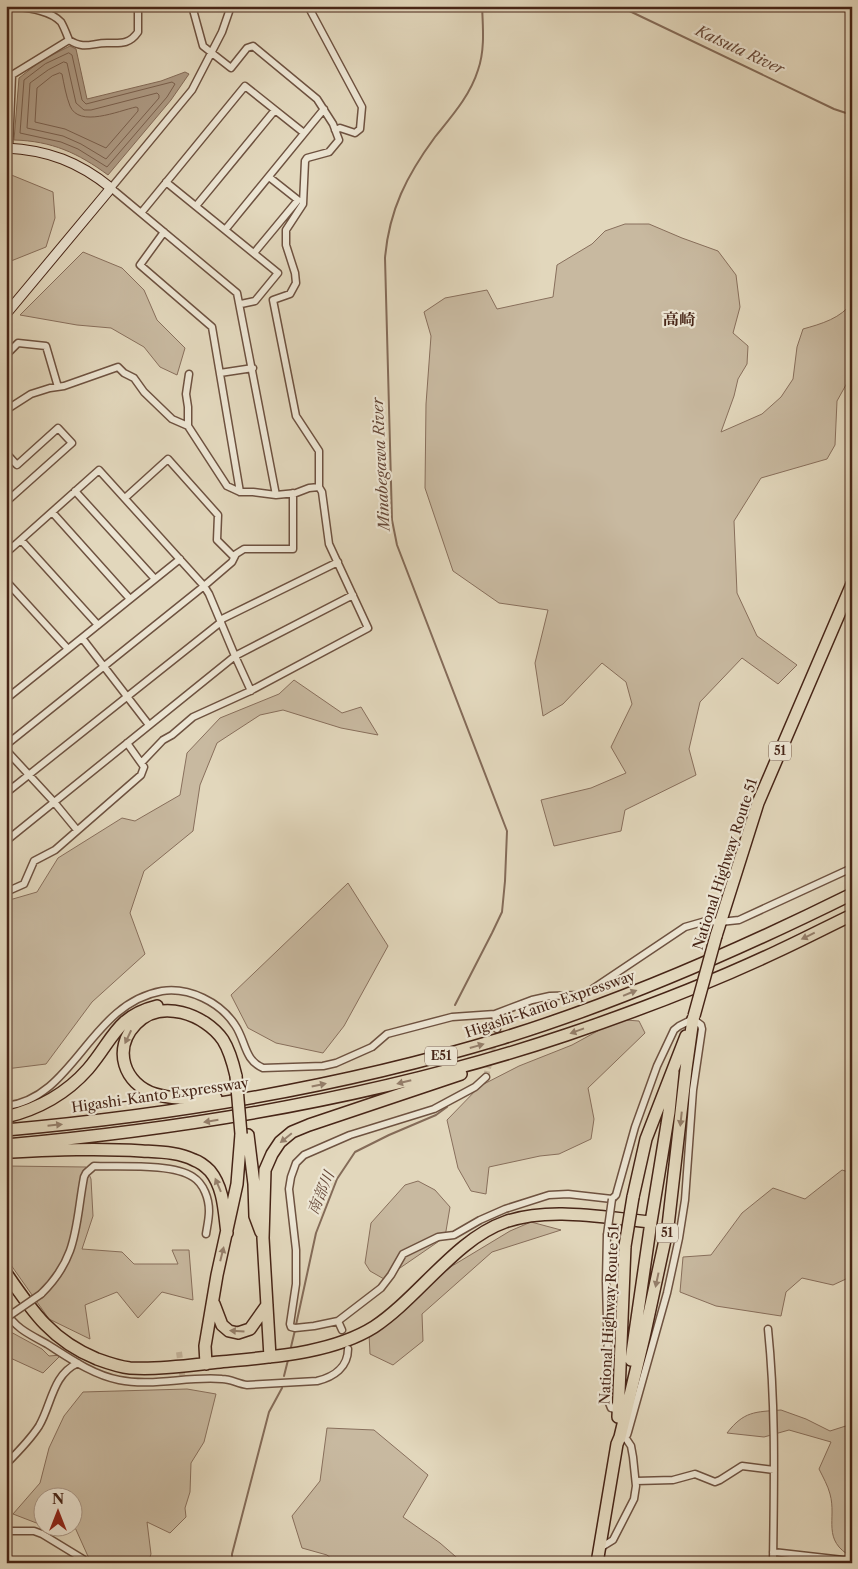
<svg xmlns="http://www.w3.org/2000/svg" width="858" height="1569" font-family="'Libre Caslon Text','Noto Serif JP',serif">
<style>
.green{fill:#c8b9a0;stroke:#886f5c}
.water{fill:#ad9a84;stroke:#846b58}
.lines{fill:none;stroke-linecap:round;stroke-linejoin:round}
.shore{stroke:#7a604e;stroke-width:1}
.stream{stroke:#846b58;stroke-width:2}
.street-tunnel{stroke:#c3b39b;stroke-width:6;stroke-dasharray:6 3;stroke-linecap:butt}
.street-casing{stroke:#6e5240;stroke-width:9}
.secondary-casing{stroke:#472517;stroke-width:11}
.highway-casing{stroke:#472517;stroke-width:14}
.street{stroke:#ece5d3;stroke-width:6}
.secondary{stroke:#ece5d3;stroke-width:9}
.highway{stroke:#e2d7bc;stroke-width:11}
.street-bridge-casing{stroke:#6e5240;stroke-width:9;stroke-linecap:butt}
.highway-bridge-casing{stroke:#472517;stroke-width:14;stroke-linecap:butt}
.street-bridge{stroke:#ece5d3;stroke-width:6}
.highway-bridge{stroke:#e2d7bc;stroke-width:11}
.oneway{fill:#947e6a}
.labels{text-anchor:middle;stroke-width:4.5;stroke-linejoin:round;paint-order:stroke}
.shield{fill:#ece5d3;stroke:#785f4f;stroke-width:1}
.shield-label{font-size:12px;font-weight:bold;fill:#472517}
.street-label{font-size:14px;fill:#472517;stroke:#ece5d3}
.water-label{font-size:15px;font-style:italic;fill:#664838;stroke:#ece5d3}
.quarter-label{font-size:16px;font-weight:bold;fill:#472517;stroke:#ece5d3}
</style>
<rect width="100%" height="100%" fill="#e2d7bc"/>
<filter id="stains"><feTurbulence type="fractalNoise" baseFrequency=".004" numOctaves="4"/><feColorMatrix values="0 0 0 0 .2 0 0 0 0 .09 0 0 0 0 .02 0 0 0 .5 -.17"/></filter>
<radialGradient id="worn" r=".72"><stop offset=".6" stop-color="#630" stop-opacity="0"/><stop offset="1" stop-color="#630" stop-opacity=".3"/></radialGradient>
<!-- green -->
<path class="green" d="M9 174 53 192 55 218 46 247 6 263V175Z
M625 224H649L682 238 718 251 736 275 740 307 733 333 748 346 747 364 738 379 734 396 721 432 762 414 781 397 793 379 797 347 803 329C821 324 842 318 852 302V374L837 401 835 445 827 459 761 478 734 521 737 593 757 636 797 665 778 684 742 658 700 702 689 749 696 775 625 810 621 831 554 846 541 800 591 788 626 773 611 747 632 704 626 682 602 663 563 704 543 716 535 663 548 610 499 603 453 571 425 488 426 404 431 336 424 312 445 298 487 290 497 309 553 297 557 265 592 244 605 231Z
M83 252 122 268 144 290 157 320 185 348 177 375 160 367 144 347 111 328 77 325 20 315Z
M294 680 342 713 361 707 378 735 341 728 283 710 260 715 217 743 200 785 193 831 144 871 130 913 145 954 92 1002 46 1064 6 1069V901L37 892 58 858 122 818 135 821 180 795 187 753 220 718 279 694Z
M348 883 388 946 344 1026 323 1053 276 1043 248 1028 231 995Z
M626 1020 639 1021 645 1033 588 1088 594 1119 591 1139 559 1154 540 1156 489 1167 486 1194 471 1191 458 1168 447 1120 480 1086 519 1066 572 1045 605 1027Z
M6 1166 86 1167 91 1179 93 1216 82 1249 122 1252 134 1264H178L172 1250H189L193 1300 162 1292 138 1318 117 1292 85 1305 90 1339 49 1319 6 1258Z
M842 1170 852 1173V1267L846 1279 833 1285 802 1278 786 1292 781 1316 716 1306 680 1292 683 1257 711 1255 742 1213 773 1188 805 1199Z
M418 1181 435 1190 450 1207 445 1237 384 1279 370 1271 365 1263 371 1223 405 1185Z
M531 1222 561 1230 492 1252 422 1314 423 1341 393 1365 370 1354 369 1334 452 1266 510 1231Z
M6 1320 9 1331 42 1349 49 1356 61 1355 43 1373 6 1356Z
M187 1389 216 1394 204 1442 191 1463 190 1492 185 1508 186 1517 170 1533 147 1522 151 1554 148 1563H91L73 1523 72 1496H42V1523L39 1524 13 1514 40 1483 49 1448 64 1416 83 1392Z
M781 1410 806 1419 830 1431 852 1424V1557C821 1540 837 1519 830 1494 828 1486 823 1477 819 1469L831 1442 789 1430 764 1437 727 1433C744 1411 755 1412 781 1410Z
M327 1428 374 1430 428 1475 403 1517 440 1543 463 1563H337L327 1555 302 1548 292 1516 320 1481Z"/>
<!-- water -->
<path class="water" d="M70 46 76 49 87 99 161 81 185 72 189 74 171 100 108 175C78 153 52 141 14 140L19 78 42 60Z"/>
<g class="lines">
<!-- shore -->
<path class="shore" d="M69 53 72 55 82 100 86 104 172 82 175 84 167 97 107 167 78 149 61 142 20 133 24 80 45 64Z
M64 62 67 63 76 103 84 110H91L157 93 159 95V98L106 159 81 144 63 136 27 128 30 83 48 70Z
M60 73 62 74C64 84 66 96 70 106 79 128 118 111 136 107L138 108V111L106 148 65 129 35 122 37 88 52 76Z"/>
<!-- stream -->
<path class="stream" d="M619 6 834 109 852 115
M455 1005 492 933 502 912 505 881 507 831 397 545 392 520 385 258C389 210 407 175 435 137 451 117 470 96 478 70 485 50 483 28 482 6
M296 1325 316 1233 337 1179 355 1152 389 1135 436 1115 447 1107
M291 1347 295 1330
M284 1376 288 1360
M232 1563V1554L269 1412 282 1388"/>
<!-- street-tunnel -->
<path class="street-tunnel" d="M486 1077 497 1029
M179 1352 183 1381"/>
<!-- street casing -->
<g class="street-casing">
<path id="street" d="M12 6C27 8 50 10 61 22 64 27 67 35 69 40
M231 6 222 32 192 90 111 188 237 293 276 495
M308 6 362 107 360 129 355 133 340 128 335 130
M9 148 12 75 69 40C85 50 91 43 107 43 120 43 129 45 138 32V6
M166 182 278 273 255 301 241 304
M196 206 275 110
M141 213 245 86 304 133
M225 230 324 109
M164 232 140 265 212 327 240 492
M254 253 298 200 269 177
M6 355 18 343 46 346 58 387
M220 373 253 368
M189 374 186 394 188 407V426L227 486 240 492H253L276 495 296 493 309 488 319 487V451L296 416 273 300 290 294 296 283 295 273 286 245V230L303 204 305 161 307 158 329 152 339 140 333 124 317 99 253 46 247 48 231 68 203 46 192 6
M6 410 31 394 50 388 64 386 118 367 124 373 134 378 144 392 172 419 188 426
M6 453 17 465 58 428 72 443 6 502
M75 491 155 579
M125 498 168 459 218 515 217 540 234 557
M52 512 130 599
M21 540 98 625
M6 553 99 470 204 586 209 594 235 656 6 841
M6 581 68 649
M220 620 338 562
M82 638 149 725
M251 691 235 656 353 595
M6 699 180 559
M6 745 204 586 232 562 236 554 244 549H293V493
M6 750 54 802 77 830
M142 762 163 740 172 735 193 717 248 692 368 628 329 544 322 492 319 487
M6 793 221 622
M6 892 24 884 34 861 55 850 141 775 144 767 127 743
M495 1014 497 1029
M486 1077 475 1087 434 1109 350 1135 304 1155 296 1163 291 1177 289 1189 296 1250V1284L290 1324 291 1327 295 1328 314 1326 338 1321 381 1288 391 1275 403 1254 438 1237 454 1235 480 1220 505 1209 549 1195 568 1194 612 1199 616 1195 635 1127 657 1066 674 1030 679 1026 693 1019 701 1025 702 1029 693 1090 685 1200 679 1238 667 1293 628 1432 627 1435 620 1437
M6 1106C75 1098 89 1004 162 991 189 987 220 1002 235 1025 246 1041 244 1060 263 1068L323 1066 336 1063 372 1047 387 1034 452 1017 495 1014 532 1000 550 996 580 995 588 992 685 927 706 921 720 922 739 920 852 868
M607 1235 606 1281 609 1403 611 1408 619 1410
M41 1294C79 1257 75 1225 84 1177L86 1173 94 1166C120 1167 173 1163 193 1177 204 1184 209 1199 209 1211 209 1219 207 1227 206 1234
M6 1312C16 1329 31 1335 47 1344 69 1358 93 1375 119 1380 153 1387 187 1376 222 1379 231 1379 238 1384 247 1385L317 1381C334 1377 348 1367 348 1349
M338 1321 342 1330
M768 1329C776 1407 774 1485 773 1563
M6 1464C18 1452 30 1440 39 1426 52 1404 52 1375 78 1363
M636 1481 673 1480 695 1474 715 1482 720 1480 742 1466 774 1470
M6 1531H34L42 1534 83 1559 85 1563
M600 1548 613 1540 634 1499 636 1486 633 1457 631 1446 625 1437
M773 1552 852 1561"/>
</g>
<!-- secondary casing -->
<g class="secondary-casing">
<path id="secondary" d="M6 148C48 150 79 162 111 188L6 314"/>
</g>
<!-- highway casing -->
<g class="highway-casing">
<path id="highway" d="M716 936 758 803 852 584
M216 1098C197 1098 174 1100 155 1094 124 1084 112 1049 136 1024 160 998 205 1014 223 1040 230 1051 233 1063 236 1076
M6 1117C39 1109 66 1094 88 1069 113 1040 116 1016 157 1006
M6 1130C174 1115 342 1087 503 1038 623 1001 739 950 852 894
M248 1135 254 1184 255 1216 261 1232
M6 1145C196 1128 385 1096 566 1035 637 1011 708 984 776 952 802 940 827 927 852 915
M12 1152C55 1150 98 1148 142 1151 159 1152 179 1152 194 1160 200 1162 206 1167 210 1171 224 1188 224 1212 227 1233
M633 1197 646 1139 686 1036
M6 1273C32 1311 52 1341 97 1359 108 1363 119 1367 130 1368 160 1370 191 1365 220 1362 269 1357 331 1354 374 1327 418 1298 456 1239 505 1222 550 1206 605 1218 651 1222
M214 1304 222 1325 229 1331 238 1333 250 1329 267 1305
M270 1357 263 1238 265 1170 272 1154 280 1142 292 1132 309 1125 461 1074
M631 1360 651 1222 669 1112 673 1072
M206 1364 205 1346 217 1275 237 1184 241 1134
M618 1417 625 1246
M597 1563 617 1444 620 1437 644 1337 668 1226 686 1069 693 1019"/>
</g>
<!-- street -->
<use href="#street" class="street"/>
<!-- secondary -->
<use href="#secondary" class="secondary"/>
<!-- highway -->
<use href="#highway" class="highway"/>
<!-- street-bridge casing -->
<g class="street-bridge-casing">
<path id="street-bridge" d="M607 1235 612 1199
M9 1316 41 1294"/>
</g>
<!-- highway-bridge casing -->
<g class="highway-bridge-casing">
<path id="highway-bridge" d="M694 1016 716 936
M236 1076 241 1134
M625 1246 633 1197"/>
</g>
<!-- street-bridge -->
<use href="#street-bridge" class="street-bridge"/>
<!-- highway-bridge -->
<use href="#highway-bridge" class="highway-bridge"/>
</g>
<!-- one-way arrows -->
<defs><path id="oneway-solid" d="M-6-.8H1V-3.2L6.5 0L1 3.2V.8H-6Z" transform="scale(1.25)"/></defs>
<g class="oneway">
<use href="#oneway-solid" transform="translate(808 936) rotate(154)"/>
<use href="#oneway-solid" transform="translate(630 993) rotate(-22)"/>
<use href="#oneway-solid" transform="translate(577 1031) rotate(160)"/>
<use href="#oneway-solid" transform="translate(128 1037) rotate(115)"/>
<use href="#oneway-solid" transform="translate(477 1046) rotate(-16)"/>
<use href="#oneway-solid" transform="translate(404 1082) rotate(166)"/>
<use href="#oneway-solid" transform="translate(319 1085) rotate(-12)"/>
<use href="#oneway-solid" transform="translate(681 1119) rotate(96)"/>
<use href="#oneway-solid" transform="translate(211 1121) rotate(171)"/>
<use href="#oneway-solid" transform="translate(55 1125) rotate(-6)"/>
<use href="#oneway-solid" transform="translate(286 1138) rotate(141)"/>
<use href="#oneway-solid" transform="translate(218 1185) rotate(-113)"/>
<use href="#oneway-solid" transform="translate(222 1254) rotate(-76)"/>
<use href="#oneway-solid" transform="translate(657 1280) rotate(102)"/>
<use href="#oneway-solid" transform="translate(237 1331) rotate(-176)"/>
</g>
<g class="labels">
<!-- shield labels -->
<g class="shield">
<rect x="769" y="741.5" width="22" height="19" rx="4"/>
<rect x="425" y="1046.5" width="32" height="19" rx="4"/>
<rect x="656" y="1223.5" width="22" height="19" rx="4"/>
</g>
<g class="shield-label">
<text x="780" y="755">51</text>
<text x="441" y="1060">E51</text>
<text x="667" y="1237">51</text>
</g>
<!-- street labels -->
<g class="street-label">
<text transform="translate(725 864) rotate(-72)" y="5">National Highway Route 51</text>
<text transform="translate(550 1004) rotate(-19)" y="5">Higashi-Kanto Expressway</text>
<text transform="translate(160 1095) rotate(-8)" y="5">Higashi-Kanto Expressway</text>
<text transform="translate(609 1315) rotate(-87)" y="5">National Highway Route 51</text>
</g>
<!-- water labels -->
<g class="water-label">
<text transform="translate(740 50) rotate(25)" y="5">Katsuta River</text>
<text transform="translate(381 464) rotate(-93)" y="5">Minabegawa River</text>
<text transform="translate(321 1193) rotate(-67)" y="5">南部川</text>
</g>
<!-- quarter labels -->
<g class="quarter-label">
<text x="679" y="325">高崎</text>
</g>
</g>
<!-- margin -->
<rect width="858" height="1569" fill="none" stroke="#e2d7bc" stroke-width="25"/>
<rect x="8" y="8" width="843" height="1554" fill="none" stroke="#472517" stroke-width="2.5"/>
<rect x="12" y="12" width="833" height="1544" fill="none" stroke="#472517"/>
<!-- north arrow -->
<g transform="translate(58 1512)"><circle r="24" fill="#ece5d3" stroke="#aa9888"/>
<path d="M0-4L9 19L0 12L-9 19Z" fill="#8f2418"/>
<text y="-8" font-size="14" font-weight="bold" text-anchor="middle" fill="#472517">N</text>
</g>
<rect width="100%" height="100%" filter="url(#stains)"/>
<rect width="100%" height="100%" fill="url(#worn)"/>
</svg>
